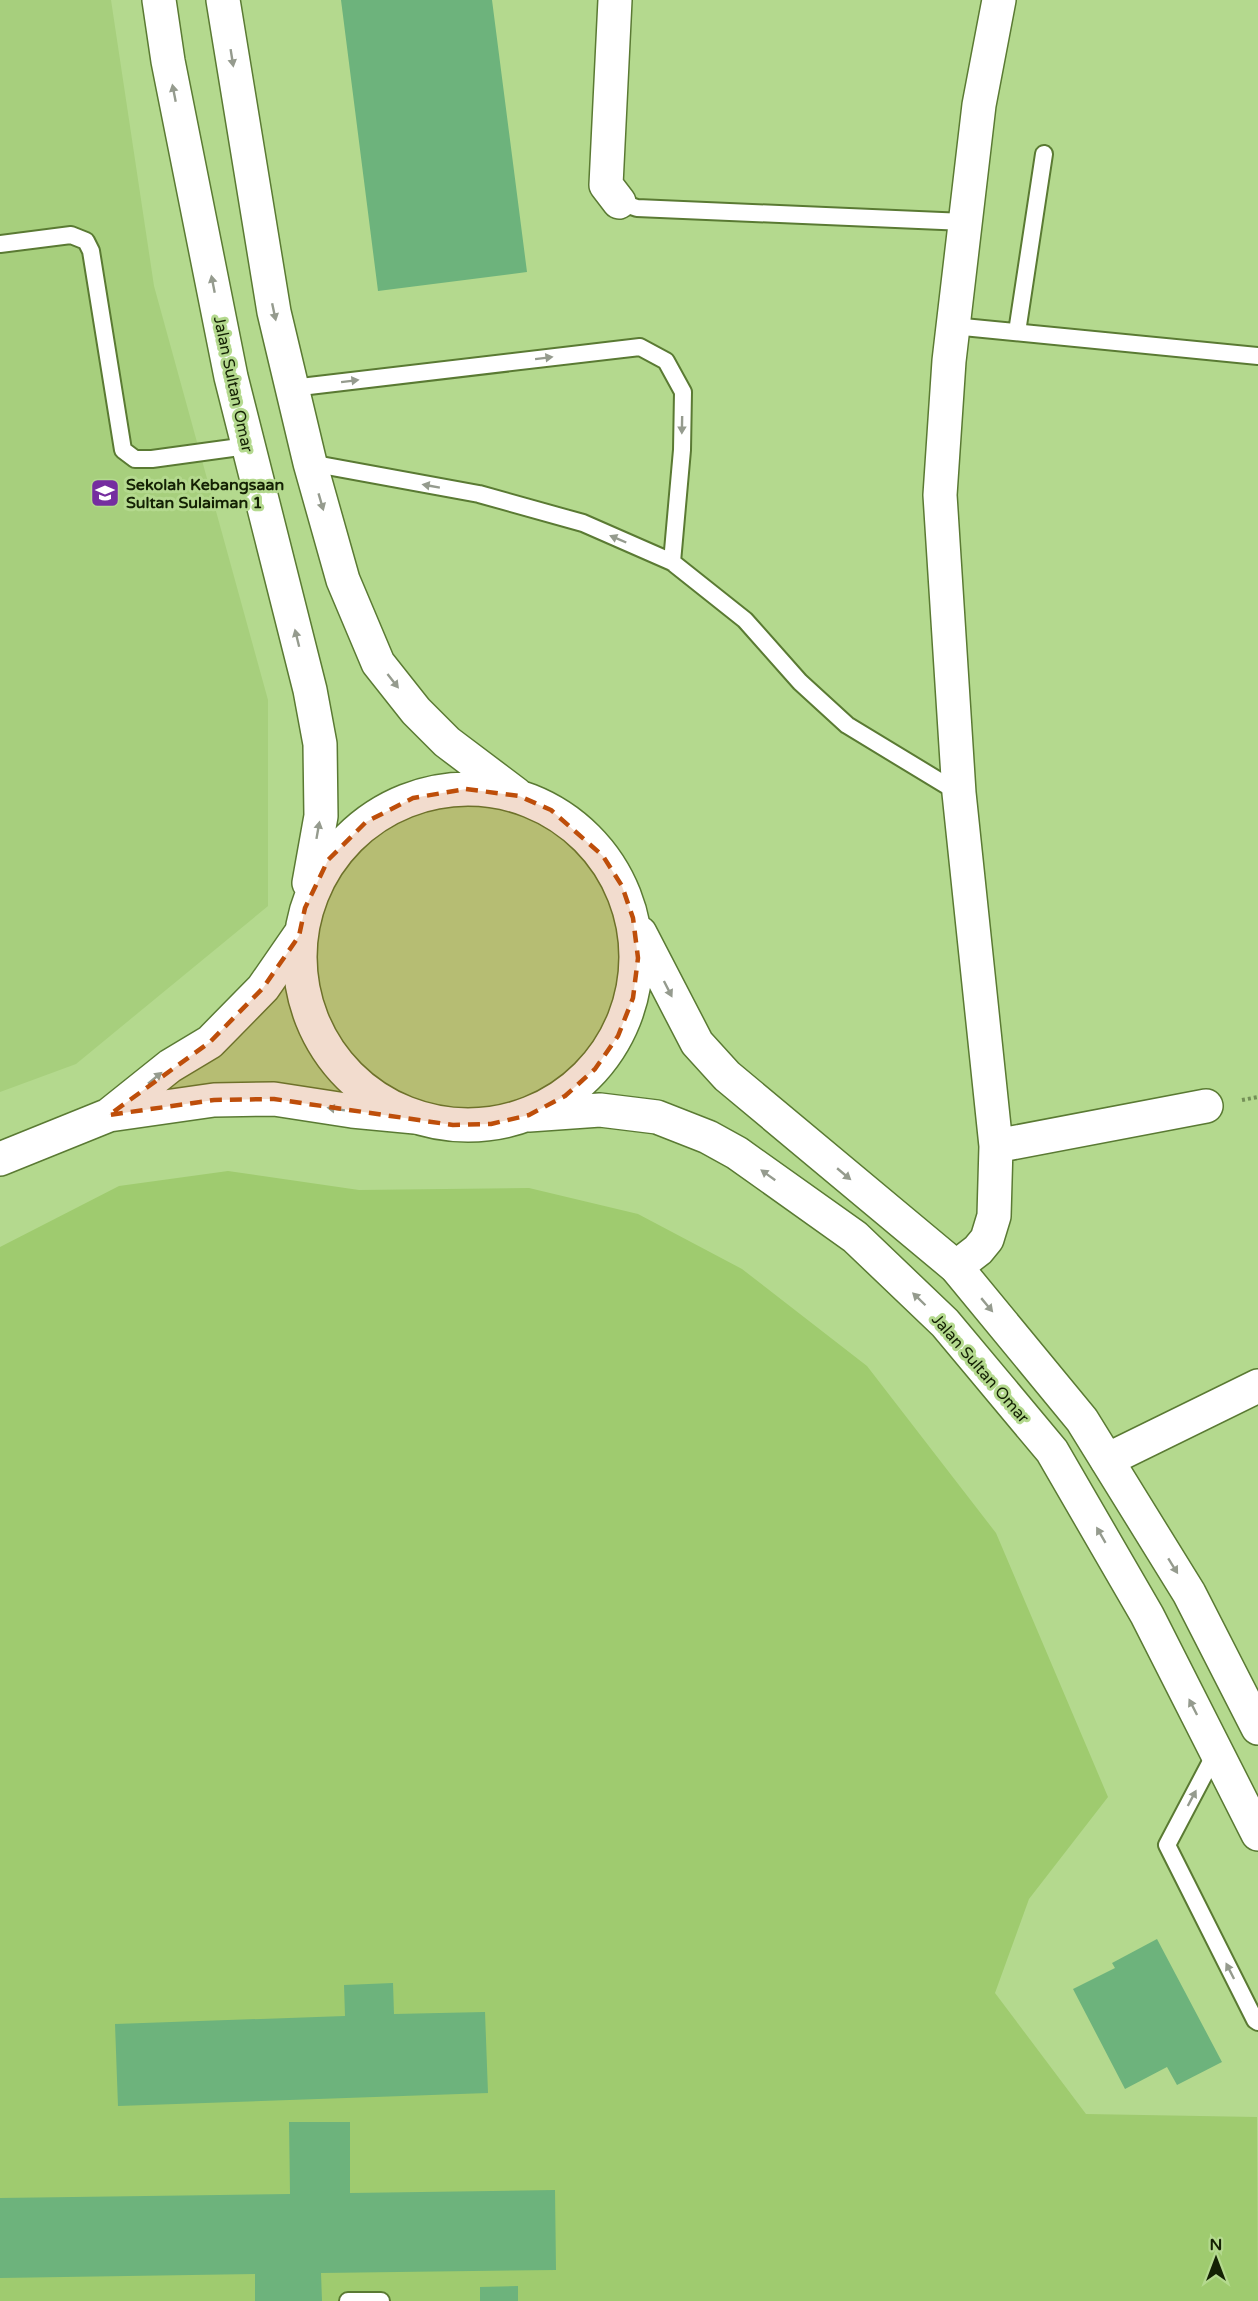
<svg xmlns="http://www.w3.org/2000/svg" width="1258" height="2301" font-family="'Varela Round',sans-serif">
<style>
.built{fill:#a7cf7d}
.green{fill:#9fcb6f}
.building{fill:#6db37c}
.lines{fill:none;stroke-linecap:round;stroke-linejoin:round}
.service-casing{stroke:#5a7a33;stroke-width:20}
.minor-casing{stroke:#5a7a33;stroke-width:36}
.tertiary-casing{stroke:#5a7a33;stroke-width:36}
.secondary-casing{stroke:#5a7a33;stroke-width:36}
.path{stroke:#749057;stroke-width:4;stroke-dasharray:3 3;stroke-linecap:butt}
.service{stroke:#fff;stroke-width:16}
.minor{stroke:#fff;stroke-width:33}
.tertiary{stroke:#fff;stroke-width:33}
.secondary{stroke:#fff;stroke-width:33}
.oneway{fill:#959b8e}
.marked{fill:#be4e0a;fill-opacity:0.2;stroke:#be4e0a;stroke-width:4.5;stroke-dasharray:12 8;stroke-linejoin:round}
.labels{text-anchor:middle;stroke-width:6;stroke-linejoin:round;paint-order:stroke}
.street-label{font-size:16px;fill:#142104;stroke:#b4d98e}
.poi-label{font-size:16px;font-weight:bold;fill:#142104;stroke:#b4d98e;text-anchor:start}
</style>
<rect width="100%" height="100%" fill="#b4d98e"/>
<!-- built -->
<path class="built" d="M0 0H111L154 286 268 700V906L76 1064 0 1092Z"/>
<!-- green -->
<path class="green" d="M228 1171 359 1190 529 1188 638 1214 742 1269 867 1366 996 1533 1108 1797 1029 1899 995 1993 1086 2114 1257 2117 1258 2301H0V1247L119 1186Z"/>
<!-- building -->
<path class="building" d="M341 0H492L527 272 378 291Z
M1157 1939 1222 2062 1177 2085 1167 2067 1125 2089 1073 1989 1115 1968 1112 1963Z
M393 1983 394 2014 485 2012 488 2093 118 2106 115 2024 345 2016 344 1985Z
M289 2122H350V2193L555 2190 556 2270 321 2273 322 2301H255V2274L0 2278V2198L290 2194Z
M518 2286V2301H480V2287Z"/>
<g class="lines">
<!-- service casing -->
<g class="service-casing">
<path id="service" d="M619 202 637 208 965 222
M0 244 71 235 86 241 91 251 123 450 135 459H152L247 446
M953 326 1258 356
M1017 332 1044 154
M292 388 640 347 666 361 683 392 682 450 672 562
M310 463 479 494 583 523 672 562 745 620 800 682 847 725 959 793
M1216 1752 1167 1845 1255 2020 1258 2022
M348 2301H381"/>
</g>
<!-- minor casing -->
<g class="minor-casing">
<path id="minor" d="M615 0 606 185 619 202
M996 1146 1206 1106
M956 1267 978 1250 987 1239 994 1216 996 1146 959 793 940 495 949 361 979 105 999 0
M1107 1460 1258 1386"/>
</g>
<!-- tertiary casing -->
<g class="tertiary-casing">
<path id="tertiary" d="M110 1114 170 1066 210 1042 263 988 299 936
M0 1159 109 1115 214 1100 274 1099 352 1111 415 1117"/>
</g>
<!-- secondary casing -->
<g class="secondary-casing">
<path id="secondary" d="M159 0 168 61 231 377 310 690 320 744 321 816 309 883
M223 0 274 312 310 463 343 580 378 663 416 711 447 742 516 794
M300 957a168 168 0 1 1 336 0a168 168 0 1 1-336 0Z
M640 933 697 1043 727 1076 956 1267 1082 1420 1189 1593 1258 1728
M529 1115 600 1110 657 1117 708 1137 737 1153 855 1237 945 1323 1052 1451 1147 1615 1258 1834"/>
</g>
<!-- path -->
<path class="path" d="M1242 1100 1258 1097"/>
<!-- service -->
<use href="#service" class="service"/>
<!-- minor -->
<use href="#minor" class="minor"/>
<!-- tertiary -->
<use href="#tertiary" class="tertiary"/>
<!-- secondary -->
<use href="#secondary" class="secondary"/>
</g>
<!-- one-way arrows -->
<defs><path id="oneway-solid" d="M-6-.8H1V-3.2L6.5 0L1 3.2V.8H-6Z" transform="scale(1.5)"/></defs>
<g class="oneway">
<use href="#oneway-solid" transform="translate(232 58) rotate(81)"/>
<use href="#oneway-solid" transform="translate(174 93) rotate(-101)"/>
<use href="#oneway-solid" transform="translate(213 284) rotate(-101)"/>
<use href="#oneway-solid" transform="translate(274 312) rotate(78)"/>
<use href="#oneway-solid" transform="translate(544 358) rotate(-7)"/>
<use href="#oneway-solid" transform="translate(350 381) rotate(-7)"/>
<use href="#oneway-solid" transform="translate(682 425) rotate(91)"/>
<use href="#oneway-solid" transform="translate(431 486) rotate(-170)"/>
<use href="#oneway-solid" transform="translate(321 502) rotate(74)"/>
<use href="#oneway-solid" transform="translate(618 539) rotate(-157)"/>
<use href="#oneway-solid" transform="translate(297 638) rotate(-104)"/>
<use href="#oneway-solid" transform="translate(393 681) rotate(52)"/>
<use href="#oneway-solid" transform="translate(318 830) rotate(-80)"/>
<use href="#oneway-solid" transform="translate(668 989) rotate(63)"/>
<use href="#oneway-solid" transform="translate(155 1078) rotate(-39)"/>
<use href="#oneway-solid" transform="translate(336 1109) rotate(-171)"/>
<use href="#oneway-solid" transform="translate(844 1174) rotate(40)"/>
<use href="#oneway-solid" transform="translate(768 1175) rotate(-144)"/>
<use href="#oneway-solid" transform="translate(919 1299) rotate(-136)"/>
<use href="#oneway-solid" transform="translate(987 1305) rotate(50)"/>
<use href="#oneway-solid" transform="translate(1101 1535) rotate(-120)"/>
<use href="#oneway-solid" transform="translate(1173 1566) rotate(58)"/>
<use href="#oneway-solid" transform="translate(1193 1707) rotate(-117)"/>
<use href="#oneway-solid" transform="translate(1192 1798) rotate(-62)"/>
<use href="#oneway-solid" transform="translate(1230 1971) rotate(-117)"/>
</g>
<!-- marked area -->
<path class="marked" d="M466 789 519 796 551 810 603 856 622 886 633 918 638 958 633 998 618 1036 595 1069 565 1096 529 1115 491 1124 453 1125 274 1099 214 1100 109 1115 210 1042 263 988 299 936 305 908 328 860 366 822 413 798Z"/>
<!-- icons -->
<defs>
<g id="school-square" transform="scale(1.5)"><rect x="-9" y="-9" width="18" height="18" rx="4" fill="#752da0" stroke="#b4d98e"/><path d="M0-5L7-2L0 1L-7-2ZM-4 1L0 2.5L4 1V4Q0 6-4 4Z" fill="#fff"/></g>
</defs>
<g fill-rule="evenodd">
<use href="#school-square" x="105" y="493"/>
</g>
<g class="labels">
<!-- street labels -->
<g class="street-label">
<text transform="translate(234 384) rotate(78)" y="6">Jalan Sultan Omar</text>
<text transform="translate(981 1368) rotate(49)" y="6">Jalan Sultan Omar</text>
</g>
<!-- poi labels -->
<g class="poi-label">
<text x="126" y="490">Sekolah Kebangsaan<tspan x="126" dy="18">Sultan Sulaiman 1</tspan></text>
</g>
</g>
<!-- north arrow -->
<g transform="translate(1216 2259)" stroke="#b4d98e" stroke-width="4.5" paint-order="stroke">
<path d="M0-4.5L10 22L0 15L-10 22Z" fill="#142104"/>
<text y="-9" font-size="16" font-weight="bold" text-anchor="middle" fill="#142104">N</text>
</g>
</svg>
